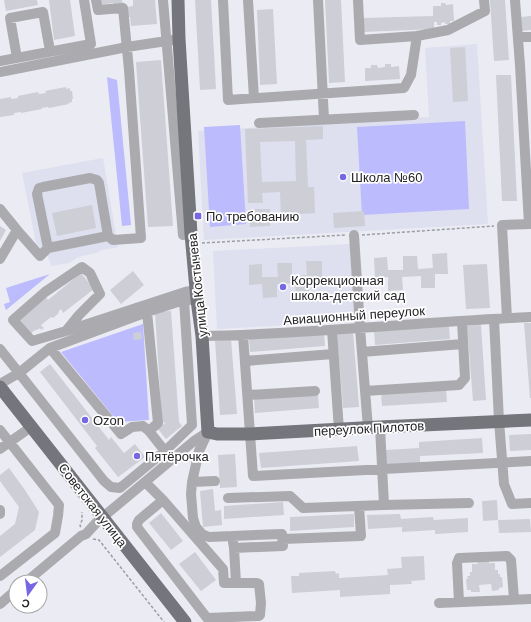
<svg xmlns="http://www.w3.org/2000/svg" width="531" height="622" font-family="Arial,sans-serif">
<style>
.built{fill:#dedfef}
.green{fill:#bcbbfd}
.building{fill:#cdced6;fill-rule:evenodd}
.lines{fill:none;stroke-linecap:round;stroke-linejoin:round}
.path{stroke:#9d9da4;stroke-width:1.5;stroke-dasharray:3 2;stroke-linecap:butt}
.minor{stroke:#ababaf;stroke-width:10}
.major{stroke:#75767c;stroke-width:13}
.poi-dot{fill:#7668e3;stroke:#fff;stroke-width:1.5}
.labels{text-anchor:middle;stroke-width:3.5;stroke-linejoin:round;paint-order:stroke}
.poi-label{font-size:13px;fill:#242428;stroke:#fff;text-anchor:start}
.street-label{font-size:13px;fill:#242428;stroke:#fff}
</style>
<rect width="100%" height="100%" fill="#ebebf4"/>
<!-- built -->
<path class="built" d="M477 44 488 224 204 240 198 131 429 117 425 48Z
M103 158 118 247 102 250 96 253 78 257 69 263 51 266 48 256 36 243 22 173Z
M350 244 354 322 217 329 213 251Z"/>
<!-- green -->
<path class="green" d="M107 77 117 80 131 225 122 226Z
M465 121 469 209 362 215 357 127Z
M240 125 246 224 210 227 204 127Z
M50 274 6 310 4 304 10 302 6 288Z
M143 324 149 420 118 422 61 352Z"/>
<!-- building -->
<path class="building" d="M4 0H37L38 5 6 11Z
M49 0H70L75 36 54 40Z
M98 0H122L123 4 113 5V3L99 5Z
M133 0H155L157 24 131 26 130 17H128L127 7 133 6Z
M195 0H211L216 89 200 90Z
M325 0H341L345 82 329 83Z
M490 0H505L509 60 494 61Z
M441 3H445L446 5 453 4 454 21H450V24H445V22L441 23V25H437V22H434V29L363 32 362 18 433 16V6H441Z
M273 9 277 84 260 85 257 10Z
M531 16V30L521 31V17Z
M465 47 468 101 453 102 450 48Z
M161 60 173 226 148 227 136 62Z
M385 64H391V67L399 66 400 79 365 81V68H371V65H377L378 68 385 67Z
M496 75H511L517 201H502Z
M66 87V89L70 88V91H72L73 99H72V102L68 103 69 104 49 108 48 107 41 108 42 109 21 113V112L14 113V115L0 117V99L11 97V99L18 98V96L38 92 39 94 46 93 45 91Z
M323 126V139L306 140 308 187H314L315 213 281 215 280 192 262 193 263 203H248L245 129ZM295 141 296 181 262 182 260 142Z
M92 205 96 228 57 236 52 213Z
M249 209H270V226L250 227Z
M364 211 365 226 334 228 333 213Z
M0 226 6 230 0 241Z
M447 253 448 274H435V288H421V276L402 277 403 290 388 291V277L375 278 374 258 387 257 388 270H403V256H417L418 269 433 268 432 254Z
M306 261H322V281H309V295L296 296 295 283 277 284V297L263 298 262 284 249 285V265L262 264V277H278L277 263H292V276L307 275Z
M487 264 490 308 466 309 463 265Z
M133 271 144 285 121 304 110 290Z
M81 273 94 289 63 313 61 309 58 312 59 313 53 318 51 317 41 325 44 328 41 330 40 328 37 330H35L30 334 18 320 46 297 48 300Z
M171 311 179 422 182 426 166 439 158 429 166 422 162 423 155 312Z
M524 323H531V398H530Z
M481 325 486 400 473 401 467 326Z
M449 326 450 339 375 345 374 331Z
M141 332 142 339 134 340 133 333Z
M353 332 359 407 343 408 337 333Z
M324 333 325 346 250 352 249 338Z
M231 339 237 414 220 415 215 340Z
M50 364 109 440 111 437 124 453 135 444 145 457 118 477 95 448 97 446 40 372Z
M446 388 447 402 382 406 381 393Z
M318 395 319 408 255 413 254 399Z
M531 434V450L510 451 509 435Z
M482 438 483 453 420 456V463L386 465V450L419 448V442Z
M357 446 359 461 261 468 259 453Z
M235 454 237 487 220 488 218 455Z
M9 468 25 490 39 512 35 530 0 557V536L15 524 19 507 0 481V475Z
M213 489 215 511 221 510 222 525 203 527 200 491Z
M497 500 498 520 530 519 531 532 499 533 498 520 483 521 482 501Z
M283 502 284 515 224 519V506Z
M161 513 183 541 171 550 149 523Z
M354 514V527L290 531V517Z
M400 514 401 519 433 517 434 520 468 518V532L435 534V530L402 532V527L368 529 367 515Z
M195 552 216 580 201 591 179 564Z
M424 556 425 580 411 581 412 584 390 585V594L340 597V590L292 593 291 576H299V573L335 571 336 574 339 573V578L388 575 387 569 402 568 401 557Z
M489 561V563H495V570H498V574H500V577H502L503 587 499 588V590L492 591 491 584 479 585 480 592H471V590H467L466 579H468L467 576H470V572H472V564H478L477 562Z"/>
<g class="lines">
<!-- path -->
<path class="path" d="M362 235 494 226
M202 243 346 235
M81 527 80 526 82 520V512
M93 539 99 540 164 622"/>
<!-- minor -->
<path class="minor" d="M163 0 183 235 191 234
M223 0 228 100 404 88 411 75 417 36 448 30 485 11 484 0
M248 0 254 98
M318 0 324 119
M358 0 360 40 417 36
M515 0 520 65 529 224
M519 37H531
M17 58 10 18 43 12 50 51
M0 61 91 44 84 0
M0 72 127 47 173 40
M259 123 414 115
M0 209 17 230 40 256 48 248 108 236 113 240 141 238 129 70 123 8 98 10 96 0
M354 235 360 328 368 428
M48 248 37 194 39 188 43 187 90 178 97 180 99 183 108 236
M0 259 17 230
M507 318 502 225 531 224
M494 319 499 421 504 484 512 504 531 503
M332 330 339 430
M66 331 79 315 100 294 90 273 82 267 45 292 13 320 32 341 66 331 185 292 196 290
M243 335 253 476 531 461
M202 336C312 334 421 322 531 317
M50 348 147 312
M0 349 19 373 50 348 121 434 132 427 143 426 149 431
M362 352 463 344
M245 361 333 354
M0 384 19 373 104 481 111 487 120 488 165 451 192 425 184 300
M365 391 459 385 465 378 462 321
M248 395 315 391
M380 427 384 505 469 503
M0 430 59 505 58 516 55 533 0 576
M208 432 199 451 192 482 191 494 193 518 196 527 202 534 209 537 232 536
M0 449 31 427
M168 455 149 431 158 423 147 312 184 300H190
M145 482 163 500 223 569 224 583H236
M192 482 215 481
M228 498 290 496 303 508 384 505
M163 500 139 520 137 524V527L207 618 259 616 260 615 261 603 259 584 257 583H236L234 548 232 536 282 534 283 546 234 548
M0 510V514
M283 539 361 536 359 506
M26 582 81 536 86 534 97 522 194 441 208 432
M459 602 457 563 459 558 507 556 511 560 514 599
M439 603 531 599
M0 604 16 590"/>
<!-- major -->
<path class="major" d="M178 0 179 39 191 234 197 300 202 336 208 432 217 434H250L380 427 531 420
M0 387 185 622"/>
</g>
<!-- markers -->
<g class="poi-dot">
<circle cx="343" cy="177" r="4"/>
<rect x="194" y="212" width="8" height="8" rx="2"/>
<circle cx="283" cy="287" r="4"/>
<circle cx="85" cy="420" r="4"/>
<circle cx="137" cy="456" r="4"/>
</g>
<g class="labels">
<!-- poi labels -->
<g class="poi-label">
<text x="351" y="182">Школа №60</text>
<text x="206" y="221">По требованию</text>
<text x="291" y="285">Коррекционная<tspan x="291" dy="15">школа-детский сад</tspan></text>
<text x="93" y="425">Ozon</text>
<text x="145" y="461">Пятёрочка</text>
</g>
<!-- street labels -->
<g class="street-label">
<text transform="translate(197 285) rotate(-96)" y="5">улица Костычева</text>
<text transform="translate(354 315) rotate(-4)" y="5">Авиационный переулок</text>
<text transform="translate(369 428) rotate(-3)" y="5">переулок Пилотов</text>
<text transform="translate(93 505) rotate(52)" y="5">Советская улица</text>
</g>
</g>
<!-- north arrow -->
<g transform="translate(28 594) rotate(194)"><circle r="19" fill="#ffffff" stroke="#a7a7a9"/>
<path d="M0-3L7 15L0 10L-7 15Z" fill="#7668e3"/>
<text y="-6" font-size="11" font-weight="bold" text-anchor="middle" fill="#242428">С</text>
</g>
</svg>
